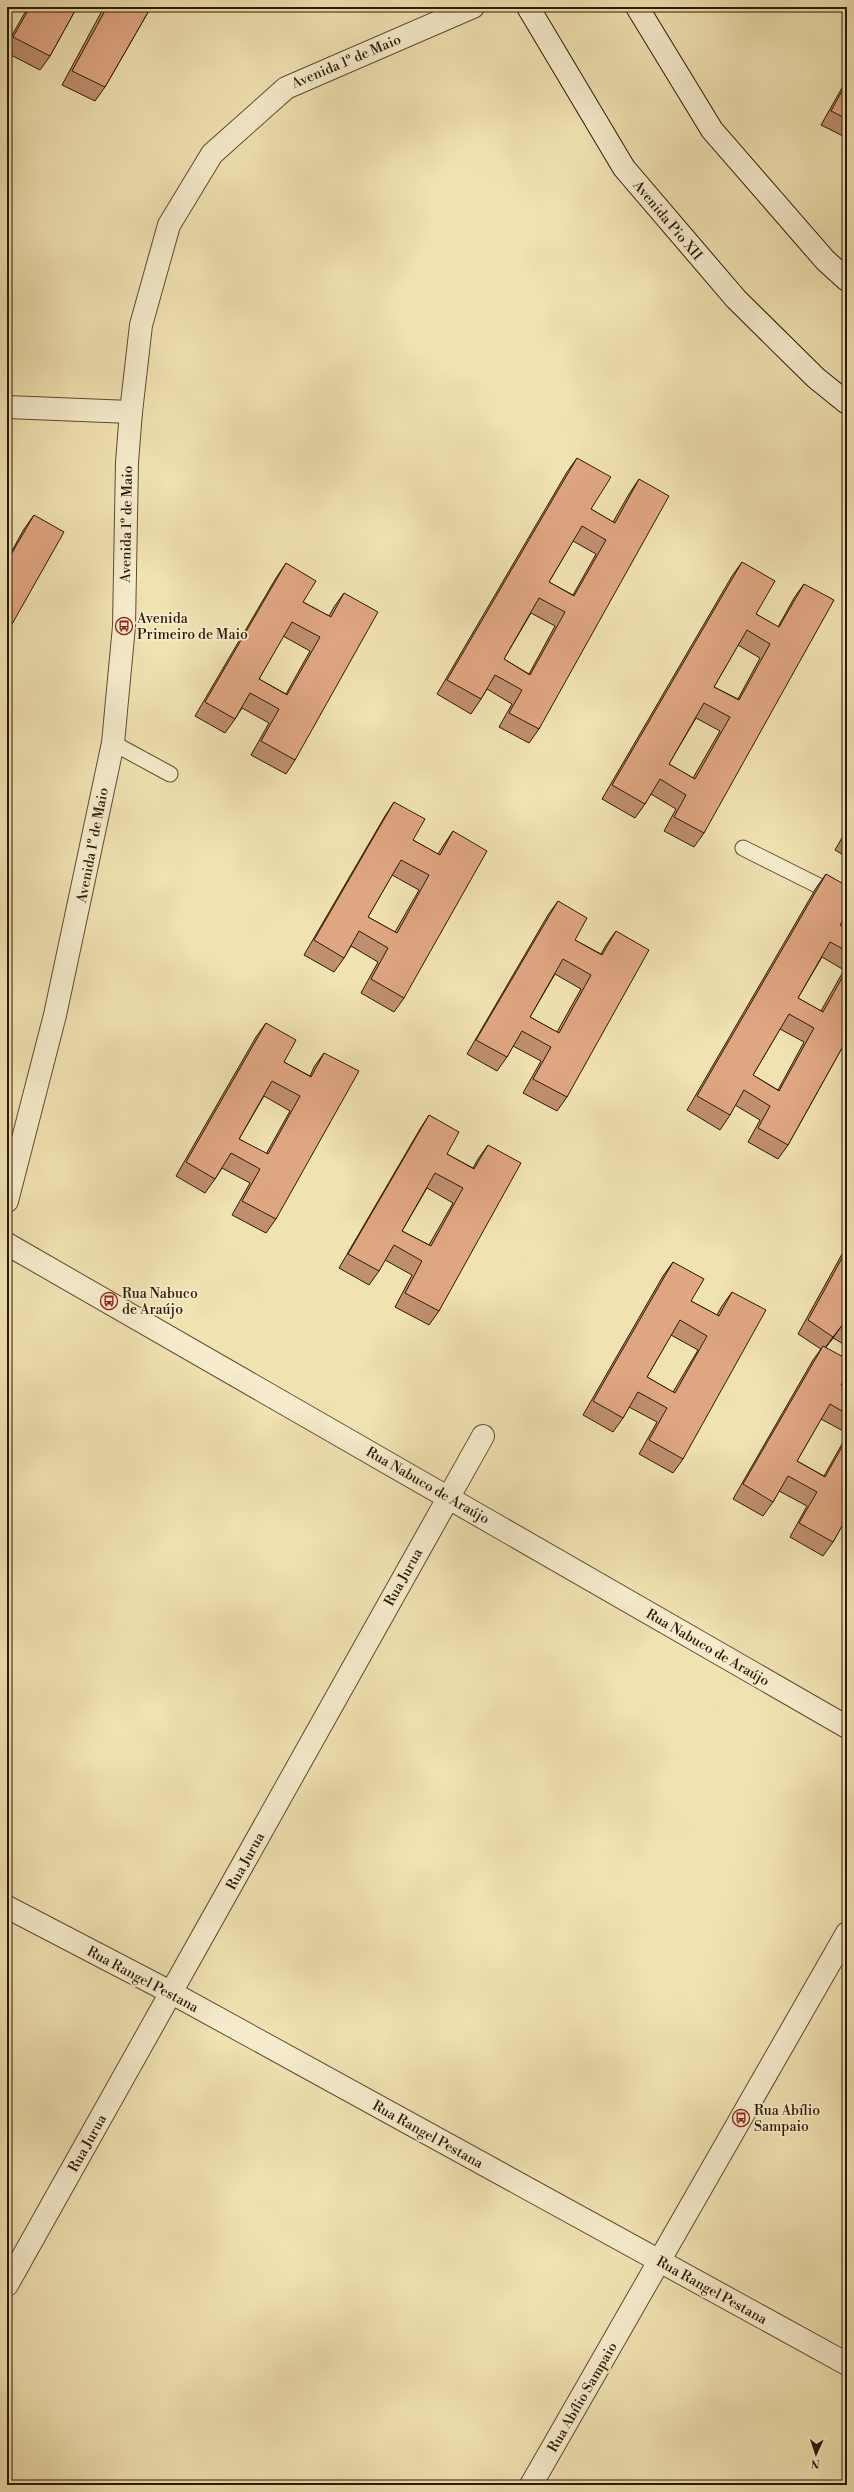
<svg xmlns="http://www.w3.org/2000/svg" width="854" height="2492" font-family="'Libre Bodoni',serif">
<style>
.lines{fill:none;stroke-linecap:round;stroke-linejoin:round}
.service-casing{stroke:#5d4b30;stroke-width:17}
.minor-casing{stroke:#5d4b30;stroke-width:24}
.tertiary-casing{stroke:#5d4b30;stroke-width:24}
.secondary-casing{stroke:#2c1904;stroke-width:24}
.service{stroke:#f6eccd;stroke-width:15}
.minor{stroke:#f6eccd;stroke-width:22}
.tertiary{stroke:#f6eccd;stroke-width:22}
.secondary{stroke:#f6eccd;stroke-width:22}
.wall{fill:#c08f70;stroke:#2c1904;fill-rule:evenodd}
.shaded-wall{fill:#9c745b;stroke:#2c1904}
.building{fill:#dfa682;stroke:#2c1904;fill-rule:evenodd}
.labels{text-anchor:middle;stroke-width:3.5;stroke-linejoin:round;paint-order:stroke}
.street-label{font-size:14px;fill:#2c1904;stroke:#f6eccd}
.poi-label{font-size:14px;fill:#2c1904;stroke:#f6eccd;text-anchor:start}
</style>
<rect width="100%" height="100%" fill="#f1e2b2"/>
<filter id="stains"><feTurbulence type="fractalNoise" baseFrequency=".005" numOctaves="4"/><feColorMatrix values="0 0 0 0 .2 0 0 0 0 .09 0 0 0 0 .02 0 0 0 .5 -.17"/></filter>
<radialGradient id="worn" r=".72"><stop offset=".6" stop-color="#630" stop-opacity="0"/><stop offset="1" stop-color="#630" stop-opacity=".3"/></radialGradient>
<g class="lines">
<!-- service casing -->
<g class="service-casing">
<path id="service" d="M113 743 170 774
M743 848 847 900"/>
</g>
<!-- minor casing -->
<g class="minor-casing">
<path id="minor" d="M7 407 131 412
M7 1244 847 1727
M7 1907 172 1993 847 2364
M7 2285 483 1436"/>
</g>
<!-- tertiary casing -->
<g class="tertiary-casing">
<path id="tertiary" d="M7 1201 55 1015 113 743 124 626 127 462 131 412 141 325 169 225 212 154 286 88 473 7
M531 2485 847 1933"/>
</g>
<!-- secondary casing -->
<g class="secondary-casing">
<path id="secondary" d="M528 7 624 168 736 299 816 378 847 403
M637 7 712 130 825 260 847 280"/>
</g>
<!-- service -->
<use href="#service" class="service"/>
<!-- minor -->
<use href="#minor" class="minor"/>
<!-- tertiary -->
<use href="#tertiary" class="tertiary"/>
<!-- secondary -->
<use href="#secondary" class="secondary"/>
</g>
<!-- wall -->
<path class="wall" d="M28 7H77L50 56 40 70 7 53V44Z
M104 7H151L105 87 95 101 62 85Z
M847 79V138L821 125Z
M577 458 591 509 613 522 629 494 639 479 539 729 529 743 499 727 512 704 487 689 481 699 471 714 437 694 567 472ZM573 541 596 554 573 595 549 582ZM531 613 555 626 529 674 504 659Z
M34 515 7 633 8 558 24 529Z
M742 562 756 614 778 627 794 598 804 584 704 833 694 847 664 831 676 809 651 794 645 804 635 818 602 799 732 576ZM738 645 760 658 738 699 714 687ZM696 718 720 731 693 778 669 764Z
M286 563 303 602 329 616 334 607 344 593 295 760 286 774 251 755 269 723 242 708 235 719 225 733 195 716 276 578ZM283 636 310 651 286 694 259 679Z
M394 802 413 840 438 854 443 846 453 831 404 998 394 1012 361 993 378 962 351 946 344 958 334 972 304 955 385 816ZM392 875 419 890 395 932 368 917Z
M847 829V857L835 850Z
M826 874 840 925 847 929V1039L788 1145 778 1159 748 1142 760 1120 735 1105 730 1115 720 1130 687 1110 816 888ZM822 957 844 970 821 1011 798 998ZM780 1029 804 1042 778 1090 753 1075Z
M558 901 575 940 601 954 606 945 616 931 567 1097 557 1111 523 1093 541 1061 513 1046 507 1057 497 1071 467 1054 548 915ZM555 974 581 989 557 1032 530 1017Z
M266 1023 284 1062 310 1076 314 1067 324 1053 276 1219 266 1233 232 1215 250 1183 222 1168 215 1179 205 1193 176 1176 256 1037ZM264 1096 290 1111 266 1154 239 1139Z
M429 1115 447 1154 473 1168 478 1159 488 1145 439 1311 429 1325 395 1307 412 1275 385 1260 379 1271 369 1285 339 1268 420 1129ZM427 1188 453 1203 429 1245 402 1231Z
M847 1245V1346L833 1338 826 1347 841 1385 847 1388V1433L821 1419 797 1461 824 1476 847 1435V1517L833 1542 823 1556 790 1537 807 1506 779 1491 773 1502 763 1516 733 1499 813 1360 821 1349 798 1334Z
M673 1262 691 1301 717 1315 722 1306 732 1292 683 1459 673 1473 639 1454 657 1422 629 1407 623 1418 613 1432 583 1415 663 1276ZM671 1335 698 1350 673 1392 647 1377Z"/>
<!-- shaded-wall -->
<path class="shaded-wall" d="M843 1324 833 1338 823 1351 833 1337Z"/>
<!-- building -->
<path class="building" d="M30 7H77L50 56 13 37Z
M107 7H151L105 87 72 71Z
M847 82V119L831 111Z
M577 458 611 477 591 509 615 523 639 479 669 496 539 729 509 713 522 690 495 675 481 699 447 680ZM582 526 606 540 574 596 549 582ZM539 598 565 612 530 675 504 659Z
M34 515 64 532 7 633V557L9 558Z
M742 562 775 581 756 614 779 627 804 584 834 600 704 833 674 817 686 795 660 779 645 804 612 785ZM747 630 770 644 739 700 714 687ZM704 703 730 717 695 779 669 764Z
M286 563 316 581 303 602 331 617 344 593 378 612 295 760 261 741 279 709 250 693 235 719 205 702ZM292 622 320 637 287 695 259 679Z
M394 802 425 819 413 840 440 855 453 831 487 851 404 998 371 979 388 948 359 931 344 958 314 940ZM401 860 429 875 397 933 368 917Z
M826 874 847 886V914L840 925 847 929V951L830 942 798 998 823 1012 847 969V1039L788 1145 758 1128 770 1106 744 1090 730 1115 697 1096ZM789 1014 814 1028 779 1091 753 1075Z
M558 901 587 918 575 940 602 955 616 931 649 950 567 1097 533 1079 551 1047 522 1031 507 1057 476 1040ZM563 959 591 975 559 1033 530 1017Z
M266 1023 296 1040 284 1062 311 1077 324 1053 359 1071 276 1219 242 1201 260 1169 231 1153 215 1179 186 1162ZM272 1081 300 1096 268 1154 239 1139Z
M429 1115 459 1132 447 1154 474 1169 488 1145 521 1163 439 1311 405 1293 422 1261 394 1245 379 1271 348 1254ZM435 1173 463 1188 431 1246 402 1231Z
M847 1249V1326L843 1324 833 1337 808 1320Z
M673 1262 704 1279 691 1301 719 1316 732 1292 766 1310 683 1459 649 1440 667 1408 638 1392 623 1418 593 1401ZM680 1320 707 1336 675 1393 647 1377Z
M823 1346 847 1359V1375L841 1385 847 1388V1414L830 1404 797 1461 825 1477 847 1438V1517L833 1542 799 1523 817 1492 788 1476 773 1502 743 1484Z"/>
<!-- icons -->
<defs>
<g id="bus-ring" transform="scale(0.9)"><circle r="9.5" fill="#f6eccd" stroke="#8f2418" stroke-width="1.5"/><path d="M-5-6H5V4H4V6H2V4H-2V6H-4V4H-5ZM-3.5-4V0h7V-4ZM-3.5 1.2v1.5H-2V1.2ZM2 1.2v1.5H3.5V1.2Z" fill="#8f2418"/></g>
</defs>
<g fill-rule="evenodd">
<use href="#bus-ring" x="124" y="626"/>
<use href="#bus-ring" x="109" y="1301"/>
<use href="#bus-ring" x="741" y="2118"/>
</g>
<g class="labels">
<!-- street labels -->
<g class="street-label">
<text transform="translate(346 61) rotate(-23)" y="5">Avenida 1º de Maio</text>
<text transform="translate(668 220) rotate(50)" y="5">Avenida Pio XII</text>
<text transform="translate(126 524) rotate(-89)" y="5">Avenida 1º de Maio</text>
<text transform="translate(92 845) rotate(-79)" y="5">Avenida 1º de Maio</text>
<text transform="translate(428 1485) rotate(30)" y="5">Rua Nabuco de Araújo</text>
<text transform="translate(403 1577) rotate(-61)" y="5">Rua Jurua</text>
<text transform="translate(708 1647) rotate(30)" y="5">Rua Nabuco de Araújo</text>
<text transform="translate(245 1861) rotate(-61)" y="5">Rua Jurua</text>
<text transform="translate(143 1979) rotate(28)" y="5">Rua Rangel Pestana</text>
<text transform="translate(428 2134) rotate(29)" y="5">Rua Rangel Pestana</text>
<text transform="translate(87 2143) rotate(-61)" y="5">Rua Jurua</text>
<text transform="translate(712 2290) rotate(29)" y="5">Rua Rangel Pestana</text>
<text transform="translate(582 2397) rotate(-60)" y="5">Rua Abílio Sampaio</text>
</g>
<!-- poi labels -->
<g class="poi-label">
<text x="137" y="623">Avenida<tspan x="137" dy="16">Primeiro de Maio</tspan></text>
<text x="122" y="1298">Rua Nabuco<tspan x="122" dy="16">de Araújo</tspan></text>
<text x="754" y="2115">Rua Abílio<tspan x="754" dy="16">Sampaio</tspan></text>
</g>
</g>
<!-- margin -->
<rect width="854" height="2492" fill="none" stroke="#f1e2b2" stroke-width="24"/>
<rect x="8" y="8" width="838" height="2476" fill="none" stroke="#2c1904" stroke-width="2"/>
<rect x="12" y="12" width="830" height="2468" fill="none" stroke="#2c1904"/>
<!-- north arrow -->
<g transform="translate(816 2454) rotate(183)" stroke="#f6eccd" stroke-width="3" paint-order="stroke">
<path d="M0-3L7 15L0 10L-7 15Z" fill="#2c1904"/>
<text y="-6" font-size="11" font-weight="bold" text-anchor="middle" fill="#2c1904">N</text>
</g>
<rect width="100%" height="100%" filter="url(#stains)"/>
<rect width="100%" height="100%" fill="url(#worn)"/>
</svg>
